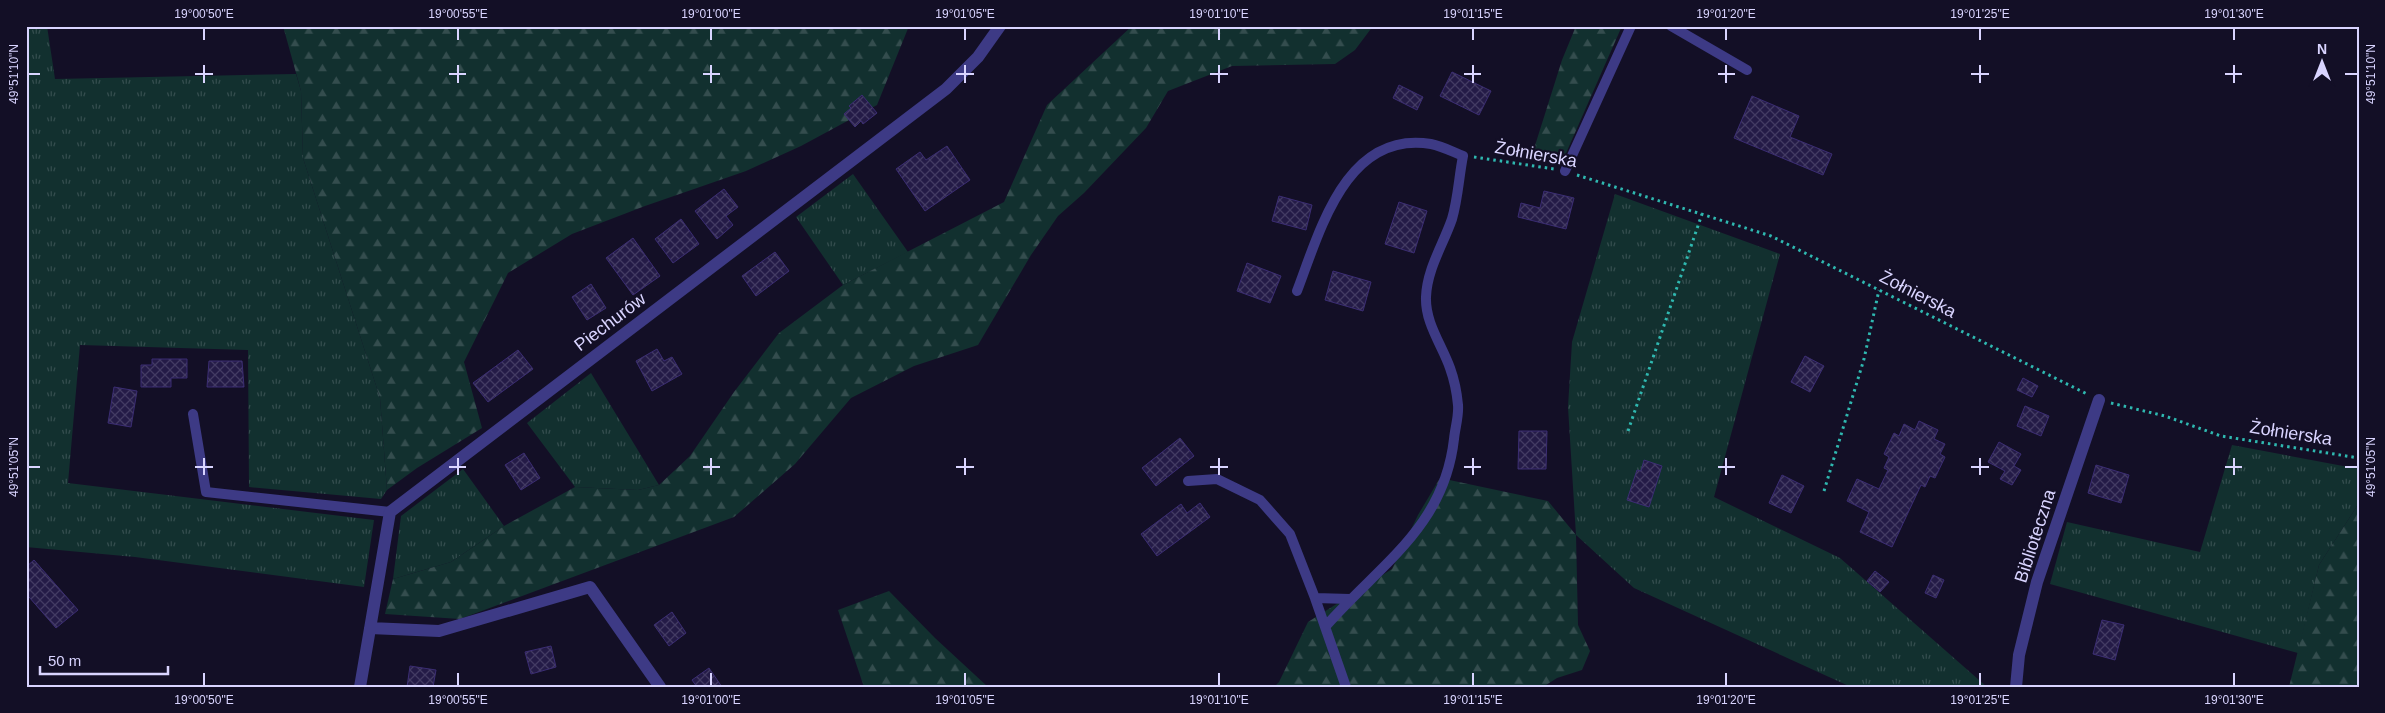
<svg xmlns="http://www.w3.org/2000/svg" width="2385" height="713" font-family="Arial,sans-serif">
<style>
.grass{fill:url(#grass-tufts)}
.forest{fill:url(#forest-firs)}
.building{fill:url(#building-cross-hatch);stroke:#3b2d73}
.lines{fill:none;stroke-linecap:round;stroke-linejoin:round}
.path{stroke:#2fb8b0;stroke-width:3;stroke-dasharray:2.5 4;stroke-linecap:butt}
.lane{stroke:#3d3a85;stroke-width:10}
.street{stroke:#3d3a85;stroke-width:12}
.ticks{fill:none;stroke:#d9d4ff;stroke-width:2}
.labels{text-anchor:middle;stroke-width:4.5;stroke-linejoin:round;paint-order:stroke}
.street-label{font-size:18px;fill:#d9d4ff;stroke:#130f26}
.neatline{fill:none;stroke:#d9d4ff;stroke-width:2}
.ticks-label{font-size:12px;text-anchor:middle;fill:#d9d4ff}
</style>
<defs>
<pattern id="grass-tufts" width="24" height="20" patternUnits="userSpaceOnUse" patternTransform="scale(1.25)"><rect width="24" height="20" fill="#12302f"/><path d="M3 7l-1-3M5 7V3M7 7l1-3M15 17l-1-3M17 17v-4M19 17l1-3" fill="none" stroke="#344d4e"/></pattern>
<pattern id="forest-firs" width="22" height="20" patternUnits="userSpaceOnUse" patternTransform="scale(1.25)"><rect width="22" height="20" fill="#12302f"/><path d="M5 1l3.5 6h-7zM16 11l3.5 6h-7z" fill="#344d4e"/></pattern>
<pattern id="building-cross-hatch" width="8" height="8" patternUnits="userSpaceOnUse" patternTransform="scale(1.25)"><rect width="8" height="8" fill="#241b47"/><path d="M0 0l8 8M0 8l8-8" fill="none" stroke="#433b63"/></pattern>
</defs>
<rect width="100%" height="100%" fill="#130f26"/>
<!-- grass -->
<path class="grass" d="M26 26H47L55 79 296 74 301 91 303 158 380 398 387 490 381 499 249 487 248 350 80 345 68 483 374 520 364 587 135 557 26 547Z
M853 174 908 252 843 285 796 217Z
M1615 194 1780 254 1714 497 1840 558 1987 687H1851L1634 588 1576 535 1568 407 1572 342Z
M591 373 659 485 638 490 575 487 527 423Z
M2232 445 2359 469V503L2319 565 2298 653 2050 584 2067 522 2200 552Z
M463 469 504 526 451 562 393 579 401 516Z"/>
<!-- forest -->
<path class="forest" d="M283 26H909L877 105 801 146 746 171 645 206 572 234 508 273 464 362 482 428 417 468 387 490 380 398 303 158 301 91Z
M1132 26H1373L1355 50 1335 64 1232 66 1168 91 1146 128 1084 193 1058 216 1031 255 978 345 914 366 851 398 795 464 734 517 460 619 385 614 393 579 451 562 504 526 575 487 638 490 659 485 690 456 734 392 779 333 843 285 1004 202 1047 105Z
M1576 26H1622L1563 160 1532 155 1562 60Z
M1440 478 1548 501 1576 535 1578 625 1590 651 1582 670 1557 678 1543 687H1274L1279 682 1308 622 1392 569 1418 515Z
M2359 503V687H2289L2319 565Z
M889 591 935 638 988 687H864L838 610Z"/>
<!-- building -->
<path class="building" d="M1452 72 1491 91 1479 115 1440 96Z
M1399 85 1423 97 1417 110 1393 98Z
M862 95 877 113 863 124 861 121 855 127 844 114 851 108 849 106Z
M1752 96 1799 116 1790 137 1832 154 1823 175 1734 138Z
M947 146 970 180 925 211 896 169 920 152 926 160Z
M724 189 738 207 726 216 733 225 717 239 695 211Z
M1544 191 1574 198 1566 229 1518 217 1521 203 1540 208Z
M1279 196 1312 205 1306 230 1272 221Z
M1399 202 1427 211 1414 253 1385 244Z
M681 219 699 244 673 263 655 239Z
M633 238 660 276 633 295 606 258Z
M775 252 789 271 756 296 742 276Z
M1247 263 1281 276 1270 303 1237 291Z
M1333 271 1371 282 1363 311 1325 300Z
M591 284 606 308 587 320 572 297Z
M657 349 664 361 672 357 682 374 652 391 636 361Z
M518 350 533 369 488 402 473 383Z
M1805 356 1824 366 1810 392 1791 382Z
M152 359H187V378H171V387H141V365H152Z
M209 361H242L244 387H207Z
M2023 378 2038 386 2032 397 2017 390Z
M114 387 137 391 131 427 108 423Z
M2025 406 2049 416 2041 436 2017 426Z
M1919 421 1938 430 1934 439 1945 444 1940 454 1945 457 1935 478 1930 476 1925 487 1921 485 1892 547 1860 532 1869 512 1847 501 1857 479 1879 489 1888 470 1884 468 1889 457 1884 454 1894 433 1899 436 1904 424 1915 430Z
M1519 431H1547L1546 469H1518Z
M1180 438 1194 456 1156 486 1142 468Z
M1999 442 2021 454 2014 466 2021 470 2012 485 2000 479 2005 471 1988 462Z
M524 453 540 478 521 490 505 465Z
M1644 460 1662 466 1649 507 1627 500 1637 470 1641 471Z
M2096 465 2129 475 2121 503 2088 493Z
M1782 475 1804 486 1791 513 1769 503Z
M1200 503 1210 517 1157 556 1141 534 1181 504 1187 513Z
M34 560 78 610 56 628 29 597 26 599V567Z
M1875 571 1889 582 1880 592 1867 581Z
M1933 575 1944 580 1936 598 1925 593Z
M672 612 686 633 669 646 654 625Z
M2102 620 2124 625 2115 660 2093 654Z
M551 646 556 667 531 674 525 652Z
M410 666 436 670 433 687H407Z
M709 668 722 687H697L692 680Z"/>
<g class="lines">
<!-- path -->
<path class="path" d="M1474 157 1554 169
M1577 175 1771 236 2087 394
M2111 403 2165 416 2221 436 2359 458
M1628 431 1702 214
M1824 491 1864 359 1879 290"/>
<!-- lane -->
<path class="lane" d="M1671 26 1747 70
M1565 171 1631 26
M1297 291C1320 231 1346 130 1431 144 1442 146 1453 152 1463 156 1459 176 1458 199 1452 219 1443 245 1427 269 1426 297 1425 323 1442 345 1450 368 1454 379 1457 394 1458 405 1459 416 1455 428 1454 439 1444 528 1379 565 1325 627
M193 414 206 492 390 512
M1188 481 1217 479 1260 500 1290 534 1315 598 1346 687
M1315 598 1350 599"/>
<!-- street -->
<path class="street" d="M370 628 439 631 590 587 660 687
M360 687 390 512 946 89 978 57 1000 26
M2016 687 2019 655 2037 582 2099 400"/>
</g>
<!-- ticks -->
<path class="ticks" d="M204 28V40M458 28V40M711 28V40M965 28V40M1219 28V40M1473 28V40M1726 28V40M1980 28V40M2234 28V40M204 65V83M458 65V83M711 65V83M965 65V83M1219 65V83M1473 65V83M1726 65V83M1980 65V83M2234 65V83M28 74H40M195 74H213M449 74H466M703 74H720M956 74H974M1210 74H1228M1464 74H1481M1718 74H1735M1971 74H1989M2225 74H2242M2345 74H2358M204 458V475M458 458V475M711 458V475M965 458V475M1219 458V475M1473 458V475M1726 458V475M1980 458V475M2234 458V475M28 467H40M195 467H213M449 467H466M703 467H720M956 467H974M1210 467H1228M1464 467H1481M1718 467H1735M1971 467H1989M2225 467H2242M2345 467H2358M204 673V686M458 673V686M711 673V686M965 673V686M1219 673V686M1473 673V686M1726 673V686M1980 673V686M2234 673V686"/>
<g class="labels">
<!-- street labels -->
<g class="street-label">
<text transform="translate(1536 154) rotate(10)" y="6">Żołnierska</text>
<text transform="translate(1918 294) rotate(27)" y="6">Żołnierska</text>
<text transform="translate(610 322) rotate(-37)" y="6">Piechurów</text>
<text transform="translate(2291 433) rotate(9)" y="6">Żołnierska</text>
<text transform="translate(2035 536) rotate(-72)" y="6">Biblioteczna</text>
</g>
</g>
<!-- border -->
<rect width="2385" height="713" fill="none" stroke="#130f26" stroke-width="55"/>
<!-- north arrow -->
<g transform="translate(2322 62)" stroke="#130f26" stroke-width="4" paint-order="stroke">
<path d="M0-4L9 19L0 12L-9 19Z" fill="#d9d4ff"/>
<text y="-8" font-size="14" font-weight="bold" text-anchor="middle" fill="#d9d4ff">N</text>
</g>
<!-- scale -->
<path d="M40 666v8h128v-8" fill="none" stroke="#d9d4ff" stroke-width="2.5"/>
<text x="48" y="666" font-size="15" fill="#d9d4ff" stroke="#130f26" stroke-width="4" paint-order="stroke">50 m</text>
<rect x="28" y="28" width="2330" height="658" class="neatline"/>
<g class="ticks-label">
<text x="204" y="18">19°00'50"E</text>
<text x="458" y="18">19°00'55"E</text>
<text x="711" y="18">19°01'00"E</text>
<text x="965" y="18">19°01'05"E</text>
<text x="1219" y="18">19°01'10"E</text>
<text x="1473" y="18">19°01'15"E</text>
<text x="1726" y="18">19°01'20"E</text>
<text x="1980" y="18">19°01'25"E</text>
<text x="2234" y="18">19°01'30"E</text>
<text transform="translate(14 74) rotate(-90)" y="4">49°51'10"N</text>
<text transform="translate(2371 74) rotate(-90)" y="4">49°51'10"N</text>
<text transform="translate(14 467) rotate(-90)" y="4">49°51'05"N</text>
<text transform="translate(2371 467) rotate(-90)" y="4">49°51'05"N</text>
<text x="204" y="704">19°00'50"E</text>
<text x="458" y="704">19°00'55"E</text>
<text x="711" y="704">19°01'00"E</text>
<text x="965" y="704">19°01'05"E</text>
<text x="1219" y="704">19°01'10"E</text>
<text x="1473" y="704">19°01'15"E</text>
<text x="1726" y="704">19°01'20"E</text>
<text x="1980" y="704">19°01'25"E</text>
<text x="2234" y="704">19°01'30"E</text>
</g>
</svg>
